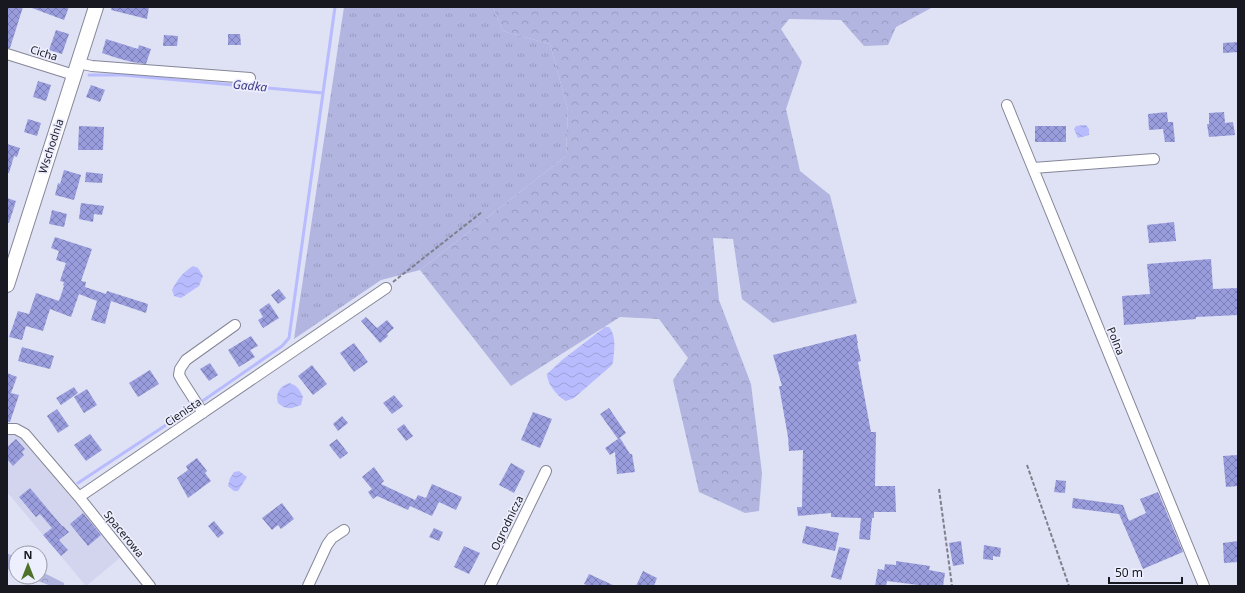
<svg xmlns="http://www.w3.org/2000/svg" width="1245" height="593" font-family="'Noto Sans',sans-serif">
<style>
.built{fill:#d3d5ef}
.grass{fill:url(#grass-tufts)}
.forest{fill:url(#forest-crowns)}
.water{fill:url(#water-waves)}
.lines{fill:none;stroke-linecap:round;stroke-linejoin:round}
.stream{stroke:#b8bcfe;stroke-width:3}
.building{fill:url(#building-cross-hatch)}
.street-casing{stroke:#858798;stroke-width:12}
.secondary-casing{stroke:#858798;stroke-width:16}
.path{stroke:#7e808d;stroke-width:2;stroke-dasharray:4 2;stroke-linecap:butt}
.street{stroke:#fff;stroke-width:10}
.secondary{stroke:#fff;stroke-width:14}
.labels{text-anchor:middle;stroke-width:3.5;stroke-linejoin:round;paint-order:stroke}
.street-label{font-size:11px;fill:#181920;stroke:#edeefe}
.water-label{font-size:12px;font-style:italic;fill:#413d89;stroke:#edeefe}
</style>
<defs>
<pattern id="grass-tufts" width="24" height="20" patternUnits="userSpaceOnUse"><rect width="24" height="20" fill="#b2b5e0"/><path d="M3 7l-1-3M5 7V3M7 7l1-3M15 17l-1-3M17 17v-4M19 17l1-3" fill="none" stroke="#989bc0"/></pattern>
<pattern id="forest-crowns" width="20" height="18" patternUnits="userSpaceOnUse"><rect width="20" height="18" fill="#b2b5e0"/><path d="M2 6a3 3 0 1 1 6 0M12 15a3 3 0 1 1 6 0" fill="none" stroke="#989bc0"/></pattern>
<pattern id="water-waves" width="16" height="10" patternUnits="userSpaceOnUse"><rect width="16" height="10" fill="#b8bcfe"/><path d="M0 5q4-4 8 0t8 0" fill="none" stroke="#9da1d9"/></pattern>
<pattern id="building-cross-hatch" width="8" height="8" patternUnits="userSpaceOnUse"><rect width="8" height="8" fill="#999ddd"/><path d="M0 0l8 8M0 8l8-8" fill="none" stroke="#7c7fb3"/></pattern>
</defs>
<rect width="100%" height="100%" fill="#dfe1f4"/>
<!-- built -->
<path class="built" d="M13 433 18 435 121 557 86 586 7 492V434Z"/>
<!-- grass -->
<path class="grass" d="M344 7H493L503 31 550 44 568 110 566 156 420 270 381 280 294 339Z"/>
<!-- forest -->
<path class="forest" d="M493 7H933L896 27 888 45 864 46 841 20 789 19 781 29 802 62 786 109 800 171 830 195 857 303 773 323 742 299 733 239 713 238 719 300 751 384 762 473 759 511 745 513 699 492 673 380 688 358 659 319 620 317 511 386 420 270 566 156 568 110 550 44 503 31Z
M7 553 16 558V572L7 569Z
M40 571 64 583V586H51L28 577H40Z"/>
<!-- water -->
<path class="water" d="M1083 125H1086L1089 129V135L1078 138 1074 129 1076 126Z
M193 266 198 268 203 276 199 286 181 298 174 296 172 290C177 280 183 272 193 266Z
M605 327H609C617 337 614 350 613 362L612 365 574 398 566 401C558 397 547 384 547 374L562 360Z
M289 383C297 385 300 390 303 397L301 405C290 409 287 410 278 403 275 392 280 387 289 383Z
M239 471 247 477 238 491H234L228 486 230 478 234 472Z"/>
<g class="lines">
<!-- stream -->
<path class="stream" d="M89 75H123L323 93 335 7
M78 483 204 400 282 346 289 338 323 93"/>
</g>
<!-- building -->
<path class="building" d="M7 7H23L10 48H7Z
M32 7H69L64 20 32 8Z
M112 7H149L147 19 111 10Z
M56 30 69 34 62 54 49 50Z
M228 34H240L241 45H228Z
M164 35 178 36 177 46H163Z
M106 39 138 49 139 45 151 49 146 64 132 62 117 58V57V58L102 53Z
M1238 42V52L1223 53V43Z
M38 81 51 85 46 101 33 97Z
M91 85 105 90 100 102 86 97Z
M1167 112 1168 122H1173L1175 142H1165L1163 129 1149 130 1148 114Z
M1224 112 1225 123 1233 122 1235 135 1209 137 1207 124H1209V113Z
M28 119 41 123 37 136 24 132Z
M79 126 104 127 103 150H78Z
M1035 126H1066V142H1035Z
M7 144 20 148 17 157 14 156 9 173H7Z
M64 170 81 175 74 200 55 195 58 183 60 184Z
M86 172 103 174 102 183 85 182Z
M7 198 16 201 9 223H7Z
M81 203 104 206 102 215 94 214 93 222 79 219Z
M52 210 67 214 64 227 49 224Z
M1174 222 1176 241 1149 243 1147 225Z
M55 237 92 249 81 281 86 282 85 287 106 294 107 291 148 304 146 313 111 301 105 324 91 320 97 301 79 294 71 317 50 309 43 331 26 326 22 340 9 337 18 311 29 314 36 293 59 301 64 286 63 285 64 282 60 281 66 263 56 260 59 251 51 248Z
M1211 259 1213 289 1238 288V315L1196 317V319L1124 325 1122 296 1150 294 1147 264Z
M279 289 286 298 278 304 271 295Z
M269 303 279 318 263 328 258 320 263 317 259 310Z
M366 317 377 328 387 320 394 328 387 334 388 336 380 343 361 321Z
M856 334 858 343H857L861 361 858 362 871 432H876L875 486H895L896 512H874V518H872L870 540 859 539 861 518 831 517V513L798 516 797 507H802L803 450 789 451 788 437 779 386H782L773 355Z
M251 336 258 346 250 350 255 357 239 367 228 350Z
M354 343 368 362 354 372 340 353Z
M22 347 54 356 50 369 18 361Z
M210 363 218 375 209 381 200 369Z
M312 365 327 384 313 395 298 376Z
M150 370 159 384 138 397 129 383Z
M7 373 17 377 11 393 19 395 10 422H7Z
M74 387 78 393 61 405 56 398Z
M87 389 97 405 84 413 74 397Z
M394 395 403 406 392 414 383 403Z
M609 408 626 433 618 439 620 438 630 454H632L635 472 617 474 615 452 610 455 605 448 618 439 600 414Z
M57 409 69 426 58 433 47 416Z
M533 412 552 419 540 448 521 440Z
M342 416 348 423 338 431 333 424Z
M404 424 413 436 406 441 397 429Z
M90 434 102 450 86 461 74 445Z
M16 439 25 449 22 452 24 455 13 466 7 459V447Z
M337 439 348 453 340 459 329 445Z
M1237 455 1238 486 1226 487 1223 456Z
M197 458 207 471 205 473 211 481 188 498 177 478 188 470 186 466Z
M511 463 525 471 514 493 499 485Z
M374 467 384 481 381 484 415 500 418 495 426 498 432 484 462 497 456 510 439 502 432 516 410 506 408 510 377 496 373 499 368 492 372 489 362 477Z
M1056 480 1066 481 1065 493 1054 492Z
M30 488 62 526H63L69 532 59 540 68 550 61 556 43 535 52 528 40 514 36 517 19 497Z
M1158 492 1183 552 1143 569 1119 514 1072 508 1073 498 1123 505 1129 521 1146 513 1140 499Z
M282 503 294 519 281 529 278 525 272 530 262 518Z
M83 513 101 535 88 546 70 524Z
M214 521 224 533 218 538 208 526Z
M806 526 839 533 835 551 802 543Z
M434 528 443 532 439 541 429 537Z
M961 541 964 564 953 566 949 543Z
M1238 541V562L1224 563 1223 543Z
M984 545 1001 548 1000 557 993 556V560L983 559Z
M464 546 480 553 469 574 454 567Z
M839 547 850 549 841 580 831 577Z
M896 561 930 566 929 570 945 573 943 586H926L887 581 886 586H875L878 569 884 570 885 564 896 565Z
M643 571 657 578 654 586H636Z
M589 574 615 586H589L584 584Z"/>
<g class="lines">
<!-- street casing -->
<g class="street-casing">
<path id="street" d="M7 54 74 75
M78 63 92 66 250 78
M1007 105 1204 586
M1033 168 1154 159
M203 413 183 382 179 375 180 369 186 360 235 325
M7 429H16L25 434 79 497 150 586
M79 497 386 288
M308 586 327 545 332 538 344 530
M490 586 546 471"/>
</g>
<!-- secondary casing -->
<g class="secondary-casing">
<path id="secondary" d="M7 285 96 7"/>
</g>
<!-- path -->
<path class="path" d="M393 282 482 212
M1027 465 1069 586
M939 489 952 586"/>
<!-- street -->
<use href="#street" class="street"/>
<!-- secondary -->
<use href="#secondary" class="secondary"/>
</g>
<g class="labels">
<!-- street labels -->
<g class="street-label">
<text transform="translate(44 53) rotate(17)" y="4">Cicha</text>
<text transform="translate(51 146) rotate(-72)" y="4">Wschodnia</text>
<text transform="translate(1116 341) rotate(68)" y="4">Polna</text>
<text transform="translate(183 412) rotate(-34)" y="4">Cienista</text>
<text transform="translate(507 523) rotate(-64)" y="4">Ogrodnicza</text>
<text transform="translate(124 534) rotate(51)" y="4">Spacerowa</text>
</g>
<!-- water labels -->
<g class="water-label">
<text transform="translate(250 86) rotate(5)" y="4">Gadka</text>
</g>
</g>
<!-- border -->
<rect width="1245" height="593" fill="none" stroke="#181920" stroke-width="16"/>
<!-- north arrow -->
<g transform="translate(28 565)"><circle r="19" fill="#edeefe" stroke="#9899a5"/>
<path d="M0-3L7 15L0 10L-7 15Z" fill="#4f722b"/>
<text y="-6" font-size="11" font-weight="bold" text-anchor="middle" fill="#181920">N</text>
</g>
<!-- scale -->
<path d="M1109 577v6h73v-6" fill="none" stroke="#181920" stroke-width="2"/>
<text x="1115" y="577" font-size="12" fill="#181920" stroke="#edeefe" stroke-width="3" paint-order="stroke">50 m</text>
</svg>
